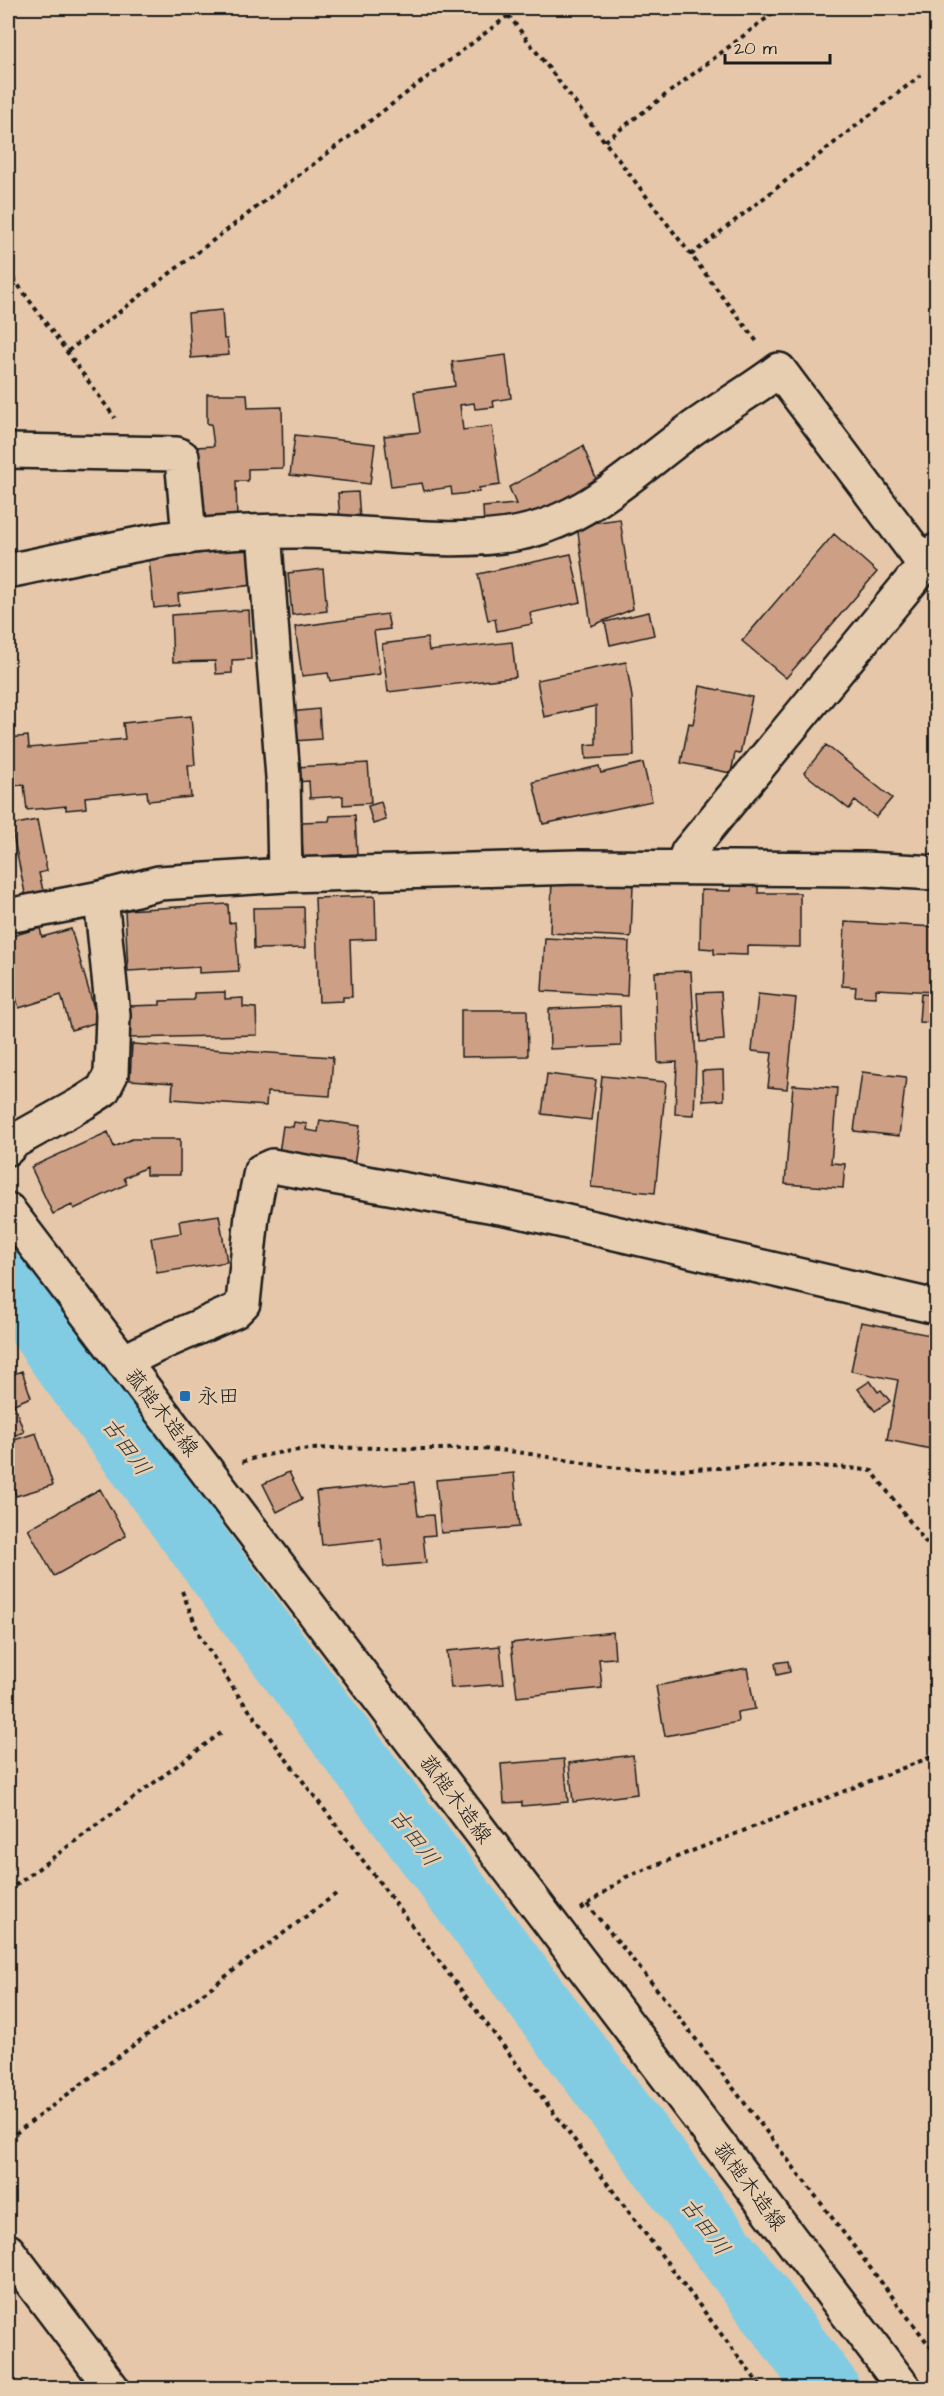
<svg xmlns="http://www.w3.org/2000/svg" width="944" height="2396" font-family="'Architects Daughter','Klee One',sans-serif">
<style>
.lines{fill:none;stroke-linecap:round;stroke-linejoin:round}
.river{stroke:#82cce3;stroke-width:63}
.building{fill:#cda086;stroke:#1c1c1c;stroke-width:1.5}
.minor-casing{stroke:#1c1c1c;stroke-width:38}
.secondary-casing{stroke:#1c1c1c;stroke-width:38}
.path{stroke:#1c1c1c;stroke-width:4;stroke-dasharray:4.5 4.5;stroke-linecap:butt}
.minor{stroke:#e8ceb0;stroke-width:33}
.secondary{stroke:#e8ceb0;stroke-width:33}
.poi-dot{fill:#1f6fb2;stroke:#e8ceb0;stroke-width:2}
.labels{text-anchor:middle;stroke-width:5;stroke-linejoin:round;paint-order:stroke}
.poi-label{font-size:21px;fill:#1c1c1c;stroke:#e8ceb0;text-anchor:start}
.street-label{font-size:21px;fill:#1c1c1c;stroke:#e8ceb0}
.water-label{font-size:22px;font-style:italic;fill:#303f44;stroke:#e8ceb0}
</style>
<rect width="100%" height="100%" fill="#e6c7a9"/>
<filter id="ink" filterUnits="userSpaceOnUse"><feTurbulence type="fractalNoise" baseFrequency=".0167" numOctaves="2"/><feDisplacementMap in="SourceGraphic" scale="12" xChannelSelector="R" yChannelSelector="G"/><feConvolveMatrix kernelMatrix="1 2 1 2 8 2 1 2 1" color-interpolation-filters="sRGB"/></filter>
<g filter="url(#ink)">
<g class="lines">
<!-- river -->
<path class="river" d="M8 1281 61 1358 264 1634 828 2388"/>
</g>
<!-- building -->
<path class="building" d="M222 310 224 339H227L229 355 191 358 188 313Z
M506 355 511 398 493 401 494 407 475 409 474 403 460 405 463 430 492 426 500 485 479 488V492L452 495 451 487 424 491 422 483 391 487 384 436 420 432 414 392 455 386 452 362Z
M207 394H247L248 408 282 407 283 468 248 469V481H236L237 520 201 521 196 447 214 446 211 424H207Z
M295 435 375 444 370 484 290 475Z
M583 446 598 484 522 522 484 525 483 507 516 504 509 487Z
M358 492 360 519 340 520 338 493Z
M620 519 633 609 591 626 577 525Z
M834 534 877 572 786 678 742 641Z
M250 548 253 585 178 594 179 605 154 608 149 559Z
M571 554 581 602 530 613 532 624 497 631 495 619 488 620 478 574Z
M323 569 327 611 292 615 288 573Z
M249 610 251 659 232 660V673L216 674 215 661 173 662 171 615Z
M649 612 654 635 610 645 605 622Z
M387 614 390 629 374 631 380 674 330 681 328 673 302 676 295 627Z
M427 638 429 651 512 642 516 677 388 692 382 644Z
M626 662 632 697 634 756 586 759 585 745 596 744V706L544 717 537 680Z
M700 686 752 697 740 754 735 753 731 773 681 763 689 723 693 724Z
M319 709 321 739 293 741 290 712Z
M191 716 195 765H188L191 797 148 801 147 791 85 797 86 808 66 810V806L27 810 24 785 8 786V738L28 736 29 748 125 739 123 723Z
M826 745 892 798 876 817 855 801 849 809 804 773Z
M368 763 371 803 343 805V796L310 798 309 781 296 782 295 767Z
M643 763 652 801 543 824 533 782 599 766 601 773Z
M381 802 386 820 373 824 368 806Z
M355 815 357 854 303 857 301 822 329 821 330 816Z
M37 820 47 871 39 873 44 895 26 898 11 825Z
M552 880 633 884 631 937 550 933Z
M731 885H758V893H800V947L747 946V955L714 954V949L700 948 701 890 731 891Z
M375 896 376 939 350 940 352 997H343V1001L319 1002 315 898Z
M228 904 229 923 235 922 239 971 199 973V967L128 971 125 910Z
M304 907 305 948 254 949 253 908Z
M845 922 936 927V992L876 989V997L855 996 856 987 842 986Z
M40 928 42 937 71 929 98 1022 71 1030 61 995 19 1008 13 988 8 990V937Z
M545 938 629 942 627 996 542 991Z
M691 971 696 1060 694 1115 675 1114 677 1062 658 1063 655 972Z
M225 992V999L243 998V1007L256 1008 257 1035 129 1038 128 1006 160 1005V1001L194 1000V993Z
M721 992 724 1040 700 1042 697 993Z
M758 994 796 998 787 1089 768 1087 772 1053 752 1051Z
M921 994 936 995V1023L919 1022Z
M620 1006 621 1046 550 1049 549 1009Z
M461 1010H527L528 1056 461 1057Z
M132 1044 333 1057 330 1096 267 1092 266 1106 172 1099 173 1083 130 1080Z
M723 1070 724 1100 703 1101 702 1071Z
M862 1072 906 1077 899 1136 854 1131Z
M547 1074 596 1080 591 1120 542 1114Z
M602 1076 666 1082 655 1193 591 1187Z
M793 1085 837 1088 831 1163 845 1164 843 1188 785 1184Z
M320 1120 360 1126 354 1165 279 1153 283 1126 293 1127 294 1122 307 1124 306 1130 318 1132Z
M108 1132 114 1147 132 1139H180V1175H146V1167L124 1178 127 1184 74 1209 72 1205 53 1214 31 1167Z
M219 1215 227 1262 157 1273 151 1238 181 1233 179 1221Z
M861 1322 936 1336V1450L887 1440 898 1380 851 1371Z
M22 1371 31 1397 14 1404 24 1432 8 1438V1376Z
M870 1381 878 1392 881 1390 890 1401 875 1411 858 1389Z
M36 1433 53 1485 16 1496 8 1469V1442Z
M289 1472 302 1499 277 1512 263 1484Z
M514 1473 519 1527 441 1533 436 1480Z
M414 1482 418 1516 433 1515 435 1535 423 1536 426 1563 384 1567 381 1539 322 1545 316 1492Z
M100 1489 126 1536 54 1576 28 1529Z
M613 1632 615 1658 599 1659 602 1688 517 1697 511 1643Z
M500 1646 504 1684 451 1688 447 1651Z
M788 1661 790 1672 777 1675 775 1663Z
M747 1668 755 1709 737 1712 738 1722 665 1736 656 1686Z
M633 1755 637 1794 573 1802 569 1763Z
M564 1759 568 1802 522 1806V1802L504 1803 501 1764Z"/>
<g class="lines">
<!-- minor casing -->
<g class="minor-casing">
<path id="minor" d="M8 451 177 454 182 457 189 537
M264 532 283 777 285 875
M8 571C61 560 114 548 167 539 211 533 255 531 298 531 369 531 451 547 520 533 586 520 637 469 689 431 718 410 750 392 779 370L925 565
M682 867 688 852 715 819 936 551
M18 914 101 898
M8 1148 13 1142 83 1103 103 1090 111 1074 113 1015 101 898 159 883 285 875 579 867 864 869 936 873
M123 1362 157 1345 235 1311 243 1303 252 1216 261 1171 272 1166 511 1209 936 1307
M8 2251 112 2388"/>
</g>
<!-- secondary casing -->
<g class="secondary-casing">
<path id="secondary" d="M8 1210 904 2388"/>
</g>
<!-- path -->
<path class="path" d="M503 8 758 343
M605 141 780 8
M691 255 921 75
M8 271 115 418
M68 351 509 15
M242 1462C296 1443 366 1448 423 1449 451 1449 481 1448 509 1451 551 1456 592 1467 635 1469 714 1472 794 1459 872 1471L936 1556
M182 1591 200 1636 237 1694 762 2388
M8 1644 14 1639
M8 1891 221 1733
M587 1904 669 2004 936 2354
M581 1909 626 1877 936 1755
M8 2139 336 1894"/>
<!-- minor -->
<use href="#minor" class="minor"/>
<!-- secondary -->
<use href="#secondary" class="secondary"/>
</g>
</g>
<!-- markers -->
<rect class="poi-dot" x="179" y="1390" width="12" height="12" rx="3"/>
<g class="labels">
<!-- poi labels -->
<g class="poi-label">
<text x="197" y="1403">永田</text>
</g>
<!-- street labels -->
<g class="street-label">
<text transform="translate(162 1412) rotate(52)" y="7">菰槌木造線</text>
<text transform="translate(456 1799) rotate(53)" y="7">菰槌木造線</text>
<text transform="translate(750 2186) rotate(53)" y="7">菰槌木造線</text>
</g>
<!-- water labels -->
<g class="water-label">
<text transform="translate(127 1446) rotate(54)" y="8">古田川</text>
<text transform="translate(415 1837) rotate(53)" y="8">古田川</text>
<text transform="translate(706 2226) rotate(53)" y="8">古田川</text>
</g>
</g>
<!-- margin -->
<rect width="944" height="2396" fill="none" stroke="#e8ceb0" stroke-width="30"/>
<rect x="15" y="15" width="914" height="2366" fill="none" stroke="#1c1c1c" stroke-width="2" filter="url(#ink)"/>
<!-- scale -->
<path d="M725 54v9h105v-9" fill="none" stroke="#1c1c1c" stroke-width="3"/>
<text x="734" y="54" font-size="18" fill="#1c1c1c" stroke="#e8ceb0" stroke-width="4.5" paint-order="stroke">20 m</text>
</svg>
